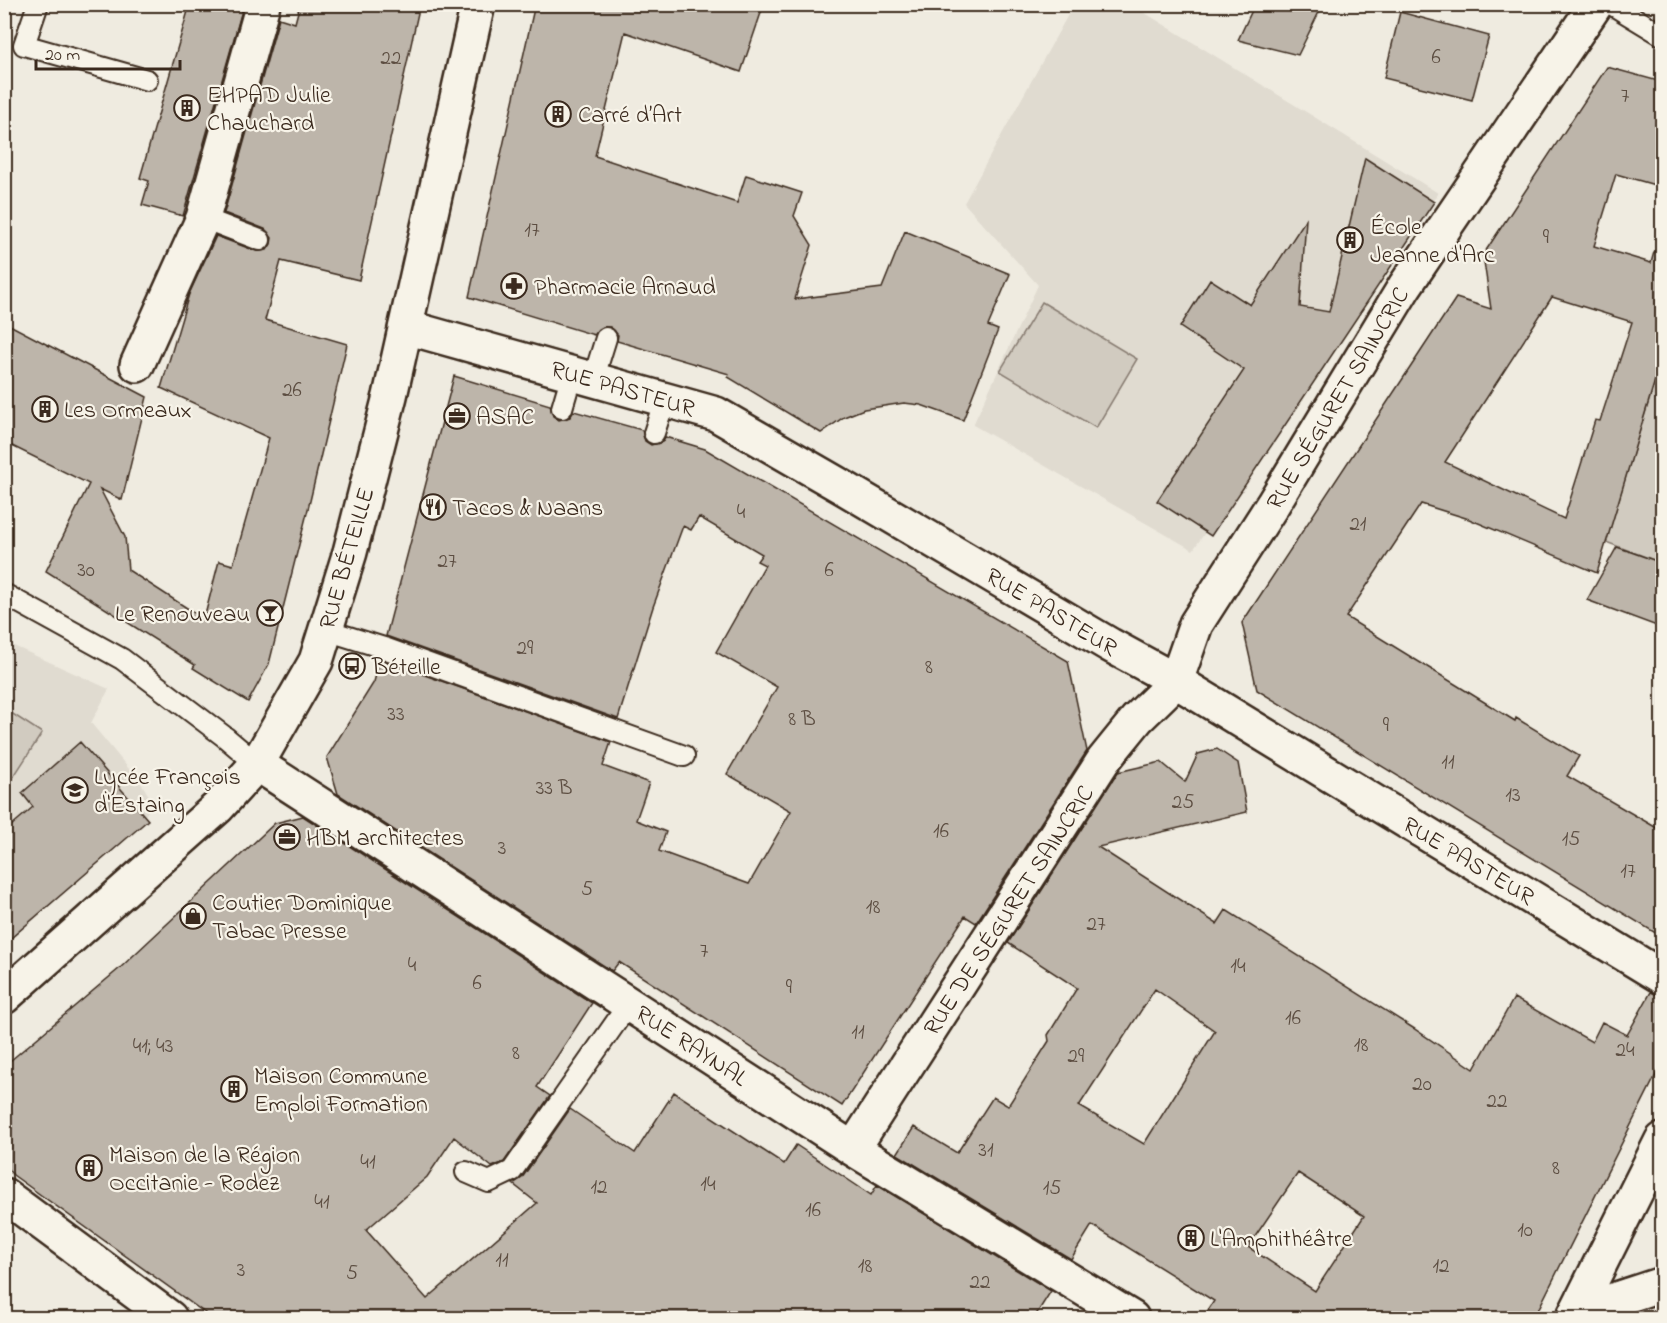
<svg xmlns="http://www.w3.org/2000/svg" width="1667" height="1323" font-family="'Indie Flower',sans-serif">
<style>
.built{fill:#e0dbd0}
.green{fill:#d1cbc0;stroke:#867a6f;stroke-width:1.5}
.building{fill:#bdb5aa;stroke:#3b2a1e;stroke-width:1.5;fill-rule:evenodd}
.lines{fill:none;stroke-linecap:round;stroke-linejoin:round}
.lane-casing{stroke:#3b2a1e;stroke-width:24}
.street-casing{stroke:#3b2a1e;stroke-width:38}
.secondary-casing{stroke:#3b2a1e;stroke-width:38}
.lane{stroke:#f7f3e8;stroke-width:20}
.street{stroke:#f7f3e8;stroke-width:33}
.secondary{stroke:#f7f3e8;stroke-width:33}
.labels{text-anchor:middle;stroke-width:4.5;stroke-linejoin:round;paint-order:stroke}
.number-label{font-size:21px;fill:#5c4d41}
.poi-label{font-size:24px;fill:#3b2a1e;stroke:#f7f3e8;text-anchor:start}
.street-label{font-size:24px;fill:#3b2a1e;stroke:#f7f3e8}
</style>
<rect width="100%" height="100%" fill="#efebe0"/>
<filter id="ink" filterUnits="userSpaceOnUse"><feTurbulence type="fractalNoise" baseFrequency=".0167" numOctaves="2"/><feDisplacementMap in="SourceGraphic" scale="12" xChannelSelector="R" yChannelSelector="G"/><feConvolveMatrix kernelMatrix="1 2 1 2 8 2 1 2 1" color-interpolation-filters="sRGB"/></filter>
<g filter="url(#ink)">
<!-- built -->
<path class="built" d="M1074 4 1132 5 1438 193 1371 294 1193 550 973 425 1038 285 964 203Z
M5 642 109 689 91 723 143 786 153 803 145 816 148 820 5 944Z"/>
<!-- green -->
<path class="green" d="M1042 302 1137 359 1096 428 1000 371Z
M1662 358V563L1606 542Z
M5 709 42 733 5 790Z"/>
<!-- building -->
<path class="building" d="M190 4H236L243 7 183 216 142 205 149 181 140 178Z
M300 4H420L359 280 281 261 265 320 347 344 310 501 269 664 248 702 193 668 195 665 46 571 89 484 4 442V322L147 397 122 500 100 489 125 537 128 570 204 619 219 561 233 565 269 438 161 388 189 294 216 236 256 251 267 250 271 244 272 238 265 229 224 213 279 18 295 23Z
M535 4H764L741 72 625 32 595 156 737 203 746 175 802 193 794 216 812 245 795 299 882 288 905 231 1010 274 988 326 998 330 963 420 921 405 904 403 864 409 844 417 821 433 728 377 729 374 617 341 618 335 610 327H603L594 335 469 297Z
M1255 4H1323L1298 55 1238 40Z
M1400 12 1489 36 1472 100 1384 78Z
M1607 67 1662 82V187L1616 174 1594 246 1651 263 1654 252 1662 253V357L1597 573 1469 519 1421 504 1346 617 1515 721 1516 718 1579 756 1567 776 1662 831V937L1257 690 1242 623 1456 298 1491 309 1483 255ZM1552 297 1632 322 1600 421 1595 420 1564 519 1445 462Z
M1365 158 1434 202 1211 536 1157 501 1244 370 1180 327 1210 279 1250 305 1306 219 1300 307 1329 312Z
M454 376 550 405 553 416 559 420 570 417 574 411 642 430 645 441 651 445 662 442 665 437 705 449 1068 661 1087 751 976 923 965 916 842 1106 619 962 612 971 338 794 327 757 374 682 380 659 611 742 603 766 649 783 636 820 666 832 659 851 749 884 791 811 727 774 777 687 716 652 765 565 757 561 762 554 699 517 691 530 683 526 653 607 618 719 386 636Z
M1617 547 1662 563V628L1587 600Z
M80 742 148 820 4 944V832L33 807 22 793Z
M1217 749 1238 763 1247 812 1098 847 1217 924 1226 910 1413 1028 1474 1069 1514 998 1592 1042 1602 1022 1627 1035 1651 992 1662 996V1063L1534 1318H1203L1214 1301 1092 1225 1071 1259 897 1154 914 1127 957 1153 993 1097 1008 1106 1049 1041 1048 1035 1077 988 1008 943 1118 772 1161 762 1185 782 1198 754ZM1155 989 1215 1031 1144 1144 1079 1106ZM1298 1173 1364 1216 1315 1291 1248 1247Z
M303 816 592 1003 537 1087 550 1096 504 1162 492 1167 454 1137 427 1177 366 1230 427 1299 537 1203 513 1184 522 1178 570 1109 635 1153 674 1092 784 1164 796 1145 871 1195 877 1185 1051 1291 1034 1318H212L13 1175 4 1165V1066L120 968 275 823Z"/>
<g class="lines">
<!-- lane casing -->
<g class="lane-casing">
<path id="lane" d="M38 4 24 45 147 80
M1611 4 1662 35
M203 218 260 240
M593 380 606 338
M562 408 572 374
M654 433 665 399
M4 594 122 659 225 737 257 764
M326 630 384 648 684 756
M466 1172 489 1182 512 1171 628 1005"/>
</g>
<!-- street casing -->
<g class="street-casing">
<path id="street" d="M406 327 716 414 846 489 1110 645 1176 681 1662 977
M137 365 203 218 263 4
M257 764 853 1149 1132 1318
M853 1149 1103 761 1137 719 1176 681 1196 624 1273 504 1405 286 1596 4
M4 1195 170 1318
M1577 1312 1662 1284
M1573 1318 1662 1140"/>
</g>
<!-- secondary casing -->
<g class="secondary-casing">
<path id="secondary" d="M4 997 218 807 257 764 316 661 350 552 390 396 478 4"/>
</g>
<!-- lane -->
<use href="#lane" class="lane"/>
<!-- street -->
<use href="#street" class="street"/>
<!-- secondary -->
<use href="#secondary" class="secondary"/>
</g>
</g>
<!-- icons -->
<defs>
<g id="building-ring" transform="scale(1.35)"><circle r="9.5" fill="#f7f3e8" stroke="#3b2a1e" stroke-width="1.5"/><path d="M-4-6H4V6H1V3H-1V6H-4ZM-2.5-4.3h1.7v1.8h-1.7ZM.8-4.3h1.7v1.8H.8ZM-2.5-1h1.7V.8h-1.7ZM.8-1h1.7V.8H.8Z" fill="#3b2a1e"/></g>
<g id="pharmacy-ring" transform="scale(1.35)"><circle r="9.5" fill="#f7f3e8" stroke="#3b2a1e" stroke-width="1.5"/><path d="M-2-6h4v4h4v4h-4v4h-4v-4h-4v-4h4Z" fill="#3b2a1e"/></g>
<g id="office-ring" transform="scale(1.35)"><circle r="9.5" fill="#f7f3e8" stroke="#3b2a1e" stroke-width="1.5"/><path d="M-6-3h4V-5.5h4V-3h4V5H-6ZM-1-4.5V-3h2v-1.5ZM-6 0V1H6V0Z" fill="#3b2a1e"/></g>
<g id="restaurant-ring" transform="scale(1.35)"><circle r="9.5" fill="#f7f3e8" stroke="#3b2a1e" stroke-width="1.5"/><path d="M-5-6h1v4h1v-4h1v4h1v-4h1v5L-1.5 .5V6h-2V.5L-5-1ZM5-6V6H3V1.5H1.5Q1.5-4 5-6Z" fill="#3b2a1e"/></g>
<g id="bar-ring" transform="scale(1.35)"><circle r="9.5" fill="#f7f3e8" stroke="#3b2a1e" stroke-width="1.5"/><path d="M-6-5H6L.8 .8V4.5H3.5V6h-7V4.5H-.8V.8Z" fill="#3b2a1e"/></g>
<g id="bus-ring" transform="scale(1.35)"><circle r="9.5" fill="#f7f3e8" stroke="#3b2a1e" stroke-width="1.5"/><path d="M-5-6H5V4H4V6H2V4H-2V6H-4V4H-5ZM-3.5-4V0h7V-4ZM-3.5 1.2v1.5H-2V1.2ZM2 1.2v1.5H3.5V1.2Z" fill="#3b2a1e"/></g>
<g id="school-ring" transform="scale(1.35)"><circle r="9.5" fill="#f7f3e8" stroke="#3b2a1e" stroke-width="1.5"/><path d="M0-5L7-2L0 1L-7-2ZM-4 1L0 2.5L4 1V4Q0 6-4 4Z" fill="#3b2a1e"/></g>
<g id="shop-ring" transform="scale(1.35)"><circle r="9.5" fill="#f7f3e8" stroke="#3b2a1e" stroke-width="1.5"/><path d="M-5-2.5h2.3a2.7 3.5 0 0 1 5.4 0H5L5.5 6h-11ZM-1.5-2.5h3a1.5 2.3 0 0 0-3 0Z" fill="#3b2a1e"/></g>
</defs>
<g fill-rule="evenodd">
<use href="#building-ring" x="187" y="108"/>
<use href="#building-ring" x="558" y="114"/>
<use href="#building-ring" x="1350" y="240"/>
<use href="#pharmacy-ring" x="514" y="286"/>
<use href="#building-ring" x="45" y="409"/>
<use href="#office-ring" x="457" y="416"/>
<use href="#restaurant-ring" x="433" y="507"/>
<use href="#bar-ring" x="270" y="613"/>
<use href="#bus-ring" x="352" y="666"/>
<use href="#school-ring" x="75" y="790"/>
<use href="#office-ring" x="287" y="837"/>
<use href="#shop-ring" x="193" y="916"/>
<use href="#building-ring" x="234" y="1089"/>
<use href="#building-ring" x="89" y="1168"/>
<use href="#building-ring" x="1191" y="1238"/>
</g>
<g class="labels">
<!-- number labels -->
<g class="number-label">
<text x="1436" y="63">6</text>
<text x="391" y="64">22</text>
<text x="1625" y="102">7</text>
<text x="532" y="236">17</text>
<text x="1546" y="243">9</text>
<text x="292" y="396">26</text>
<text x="741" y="518">4</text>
<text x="1358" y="530">21</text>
<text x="447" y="567">27</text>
<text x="86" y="576">30</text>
<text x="829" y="576">6</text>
<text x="525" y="654">29</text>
<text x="929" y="673">8</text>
<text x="396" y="720">33</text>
<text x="802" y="725">8 B</text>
<text x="1386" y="731">9</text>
<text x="1448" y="768">11</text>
<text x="554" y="794">33 B</text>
<text x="1513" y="801">13</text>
<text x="1183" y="808">25</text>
<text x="941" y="837">16</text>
<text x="1571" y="845">15</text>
<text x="502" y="854">3</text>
<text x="1628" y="877">17</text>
<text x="587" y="895">5</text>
<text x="873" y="913">18</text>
<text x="1096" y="930">27</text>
<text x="704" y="957">7</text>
<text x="412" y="971">4</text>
<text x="1238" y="972">14</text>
<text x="477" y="989">6</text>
<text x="789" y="993">9</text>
<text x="1293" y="1024">16</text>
<text x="858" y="1038">11</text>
<text x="1361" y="1051">18</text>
<text x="153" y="1052">41; 43</text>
<text x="1625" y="1056">24</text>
<text x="516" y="1059">8</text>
<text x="1076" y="1062">29</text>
<text x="1422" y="1090">20</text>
<text x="1497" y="1107">22</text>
<text x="986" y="1156">31</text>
<text x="368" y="1168">41</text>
<text x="1556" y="1174">8</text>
<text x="708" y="1190">14</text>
<text x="599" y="1193">12</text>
<text x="1052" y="1194">15</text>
<text x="322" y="1208">41</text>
<text x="813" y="1216">16</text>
<text x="1525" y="1236">10</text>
<text x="502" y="1266">11</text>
<text x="865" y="1272">18</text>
<text x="1441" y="1272">12</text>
<text x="241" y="1276">3</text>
<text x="352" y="1279">5</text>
<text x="980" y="1288">22</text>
</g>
<!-- poi labels -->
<g class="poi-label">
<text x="207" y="102">EHPAD Julie<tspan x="207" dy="28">Chauchard</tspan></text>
<text x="578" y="122">Carré d’Art</text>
<text x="1370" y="234">École<tspan x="1370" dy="28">Jeanne d'Arc</tspan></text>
<text x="534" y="294">Pharmacie Arnaud</text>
<text x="64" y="417">Les Ormeaux</text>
<text x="476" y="424">ASAC</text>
<text x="452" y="515">Tacos &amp; Naans</text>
<text x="250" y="621" text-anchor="end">Le Renouveau</text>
<text x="372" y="674">Béteille</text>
<text x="94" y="784">Lycée François<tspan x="94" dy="28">d'Estaing</tspan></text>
<text x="306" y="845">HBM architectes</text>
<text x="212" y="910">Coutier Dominique<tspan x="212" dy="28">Tabac Presse</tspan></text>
<text x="254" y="1083">Maison Commune<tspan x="254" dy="28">Emploi Formation</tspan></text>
<text x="109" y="1162">Maison de la Région<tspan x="109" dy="28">Occitanie - Rodez</tspan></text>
<text x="1210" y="1246">L'Amphithéâtre</text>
</g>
<!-- street labels -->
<g class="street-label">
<text transform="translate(623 388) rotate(16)" y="8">RUE PASTEUR</text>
<text transform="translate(1337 398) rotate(-59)" y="8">RUE SÉGURET SAINCRIC</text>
<text transform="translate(346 558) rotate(-74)" y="8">RUE BÉTEILLE</text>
<text transform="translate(1052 611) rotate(31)" y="8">RUE PASTEUR</text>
<text transform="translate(1469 860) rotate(31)" y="8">RUE PASTEUR</text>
<text transform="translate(1008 910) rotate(-57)" y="8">RUE DE SÉGURET SAINCRIC</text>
<text transform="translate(692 1045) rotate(33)" y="8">RUE RAYNAL</text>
</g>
</g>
<!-- margin -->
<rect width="1667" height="1323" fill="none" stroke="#f7f3e8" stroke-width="24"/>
<rect x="12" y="12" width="1643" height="1299" fill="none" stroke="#3b2a1e" stroke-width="2" filter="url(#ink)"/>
<!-- scale -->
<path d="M36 60v9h144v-9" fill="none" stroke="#3b2a1e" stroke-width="3"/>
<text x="45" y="60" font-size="18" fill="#3b2a1e" stroke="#f7f3e8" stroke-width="4.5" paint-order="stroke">20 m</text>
</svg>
